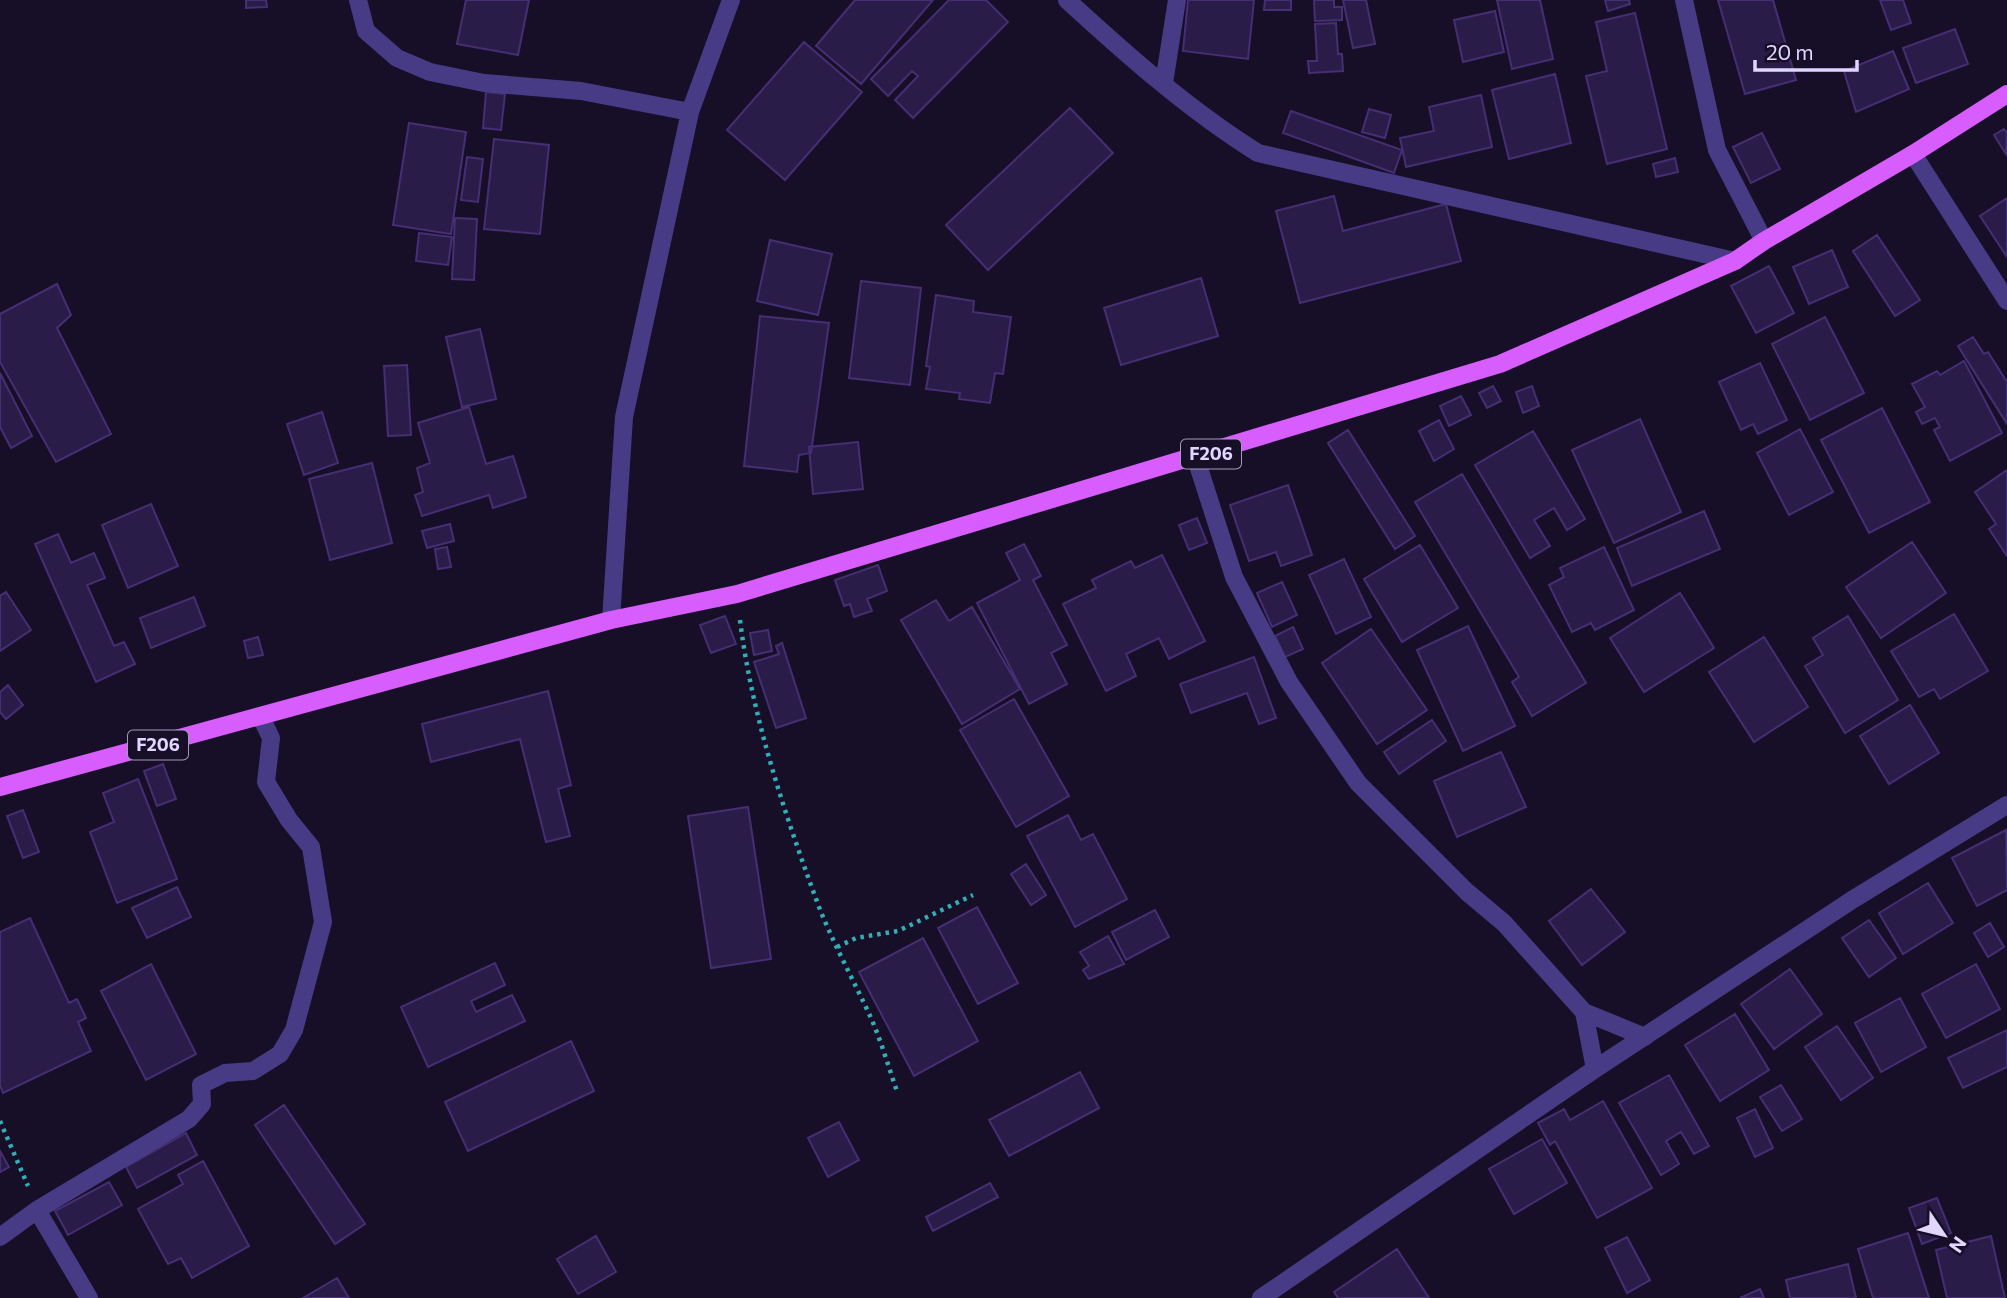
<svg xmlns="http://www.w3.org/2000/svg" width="2007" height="1298" font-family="Commissioner,sans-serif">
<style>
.building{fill:#2a1c48;stroke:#452e74;stroke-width:2}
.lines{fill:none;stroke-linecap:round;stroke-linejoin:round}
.path{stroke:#30afb9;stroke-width:4.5;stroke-dasharray:3.5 5;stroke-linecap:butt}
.minor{stroke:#473b86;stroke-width:18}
.primary{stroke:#d75dfe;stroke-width:18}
.labels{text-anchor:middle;stroke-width:7;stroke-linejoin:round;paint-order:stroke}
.shield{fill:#170f27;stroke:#a49abe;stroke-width:2}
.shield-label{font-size:18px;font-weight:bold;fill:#e0d6ff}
</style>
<rect width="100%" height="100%" fill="#170f27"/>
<!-- building -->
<path class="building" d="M246 0H266L267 7 246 8Z
M466 0H529L518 55 457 44Z
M855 0H933L861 84 816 46Z
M949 0H986L1008 22 913 118 895 100 918 76 912 71 888 96 871 79Z
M1188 0H1254L1248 59 1183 51Z
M1265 0H1291V10H1264Z
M1314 0H1334V7H1342V20L1315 21Z
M1343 0H1366L1375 44 1353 48Z
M1497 0H1540L1553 59 1512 69Z
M1605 0H1629L1630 4 1608 11Z
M1718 0H1773L1796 80 1745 94Z
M1880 0H1903L1911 23 1891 30Z
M1495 11 1504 52 1463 62 1454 20Z
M1635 13 1667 149 1607 164 1586 76 1607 71 1596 22Z
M1336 23 1338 54H1342L1343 71 1309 73 1308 61H1317L1315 24Z
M1955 29 1968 64 1916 83 1903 48Z
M804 42 862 92 785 180 727 130Z
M1893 51 1909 89 1856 112 1844 71Z
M1555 74 1571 143 1509 159 1492 90Z
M486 92 505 94 501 130 483 128Z
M1481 95 1492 147 1406 167 1400 138 1434 131 1429 107Z
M1070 108 1113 153 988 270 946 225Z
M1369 109 1391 115 1385 138 1362 132Z
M1291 111 1402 150 1394 173 1283 133Z
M409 123 466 132 451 234 393 225Z
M2004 129 2007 133 2006 154 1994 135Z
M1762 133 1780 169 1751 183 1733 147Z
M494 139 549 145 540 234 484 229Z
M467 157 483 159 478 202 461 200Z
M1675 158 1678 172 1656 177 1653 164Z
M1334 196 1343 231 1446 204 1461 261 1300 303 1276 211Z
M2007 198V257L1980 216Z
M455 218 477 219 474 280 452 279Z
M419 233 452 237 448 265 416 261Z
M1877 235 1920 300 1895 316 1853 251Z
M770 240 832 254 818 315 757 301Z
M1832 250 1848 287 1809 304 1793 267Z
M1769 266 1794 313 1756 333 1731 286Z
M1201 278 1218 336 1121 365 1104 308Z
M861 281 921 288 910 385 849 378Z
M57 284 71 315 57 328 111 434 56 462 0 362V314Z
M936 295 974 301 973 312 1011 317 1003 374 995 373 990 403 959 399 960 393 926 389 930 367 926 366Z
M760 316 829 323 811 453 799 455 797 472 744 466Z
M1825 317 1864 393 1810 420 1772 344Z
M480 329 496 399 462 407 446 337Z
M1973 337 1984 354 1988 352 2007 382V424L1958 346Z
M1964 361 2002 433 1950 461 1934 430 1940 427 1935 418 1922 424 1916 412 1925 407 1912 384 1937 371 1940 375Z
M1760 363 1787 420 1758 434 1753 424 1741 430 1719 382Z
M407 365 411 435 388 436 384 366Z
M0 373 32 436 11 448 0 427Z
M1493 386 1501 401 1487 408 1479 393Z
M1532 386 1539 406 1523 413 1516 392Z
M1461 396 1471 415 1449 426 1440 406Z
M469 407 486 464 513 456 526 497 493 508 489 495 422 516 415 495 423 492 417 468 430 463 418 423Z
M1882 408 1930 502 1869 533 1821 440Z
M322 412 338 463 304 475 287 424Z
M1640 419 1681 512 1614 543 1572 450Z
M1439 420 1454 449 1434 461 1419 431Z
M1800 429 1833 492 1789 515 1757 453Z
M1348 430 1415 536 1395 549 1328 443Z
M1533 431 1585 519 1567 530 1554 508 1534 520 1550 546 1530 558 1475 465Z
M858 442 863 489 813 494 809 447Z
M372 463 392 543 330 560 309 479Z
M2007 470V556L1989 529 1996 524 1975 492Z
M1462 474 1586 683 1532 716 1512 682 1519 677 1415 502Z
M1288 485 1312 555 1281 566 1276 552 1249 561 1230 505Z
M151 504 178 566 128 588 102 525Z
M1704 511 1720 549 1632 586 1617 548Z
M1197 518 1207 543 1189 550 1179 525Z
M450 524 454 541 427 548 422 531Z
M58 534 71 563 94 553 105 578 87 585 114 646 124 642 135 664 96 682 35 544Z
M1912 542 1946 593 1881 638 1846 587Z
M1024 544 1041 576 1033 580 1067 645 1051 653 1067 684 1029 704 977 603 1020 580 1006 553Z
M1420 545 1458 608 1402 642 1364 579Z
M447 547 451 567 438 569 435 549Z
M1604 547 1634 610 1595 630 1591 623 1572 632 1549 585 1564 577 1560 568Z
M1162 555 1205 641 1169 659 1159 638 1126 654 1136 676 1106 691 1063 604 1096 588 1092 580 1131 561 1135 568Z
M1344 559 1371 617 1336 634 1309 575Z
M878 565 887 591 867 599 872 611 854 617 850 604 844 606 835 580Z
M1282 582 1297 615 1272 627 1257 593Z
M6 592 31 630 0 651V596Z
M1680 593 1714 648 1644 692 1610 638Z
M194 597 205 626 151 648 140 618Z
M936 600 949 621 972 607 1020 689 962 724 901 620Z
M1954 614 1988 671 1940 699 1934 689 1919 697 1891 651Z
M725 616 736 644 711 653 700 625Z
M1848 616 1898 700 1845 733 1805 666 1823 655 1813 638Z
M1468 626 1515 726 1463 751 1417 650Z
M1293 627 1303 649 1285 657 1275 636Z
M1371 629 1427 710 1377 744 1322 663Z
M768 630 772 651 754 655 750 633Z
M258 637 263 655 248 658 244 641Z
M1764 637 1808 707 1754 742 1709 672Z
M782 643 806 718 776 728 754 662 779 654 776 646Z
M1254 657 1276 718 1259 724 1247 693 1191 713 1180 684Z
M8 685 23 705 6 719 0 712V692Z
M548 691 571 785 558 789 570 836 546 842 520 739 431 762 422 724Z
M1014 699 1069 796 1016 827 960 730Z
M1910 705 1939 753 1889 784 1860 736Z
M1432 720 1446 741 1399 774 1384 752Z
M1501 752 1526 807 1457 837 1434 781Z
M163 764 176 799 157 806 144 771Z
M138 779 177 879 117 903 90 832 114 822 103 793Z
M748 807 771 959 711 968 688 816Z
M23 810 39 852 23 858 7 816Z
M1068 815 1081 840 1093 834 1127 899 1075 927 1027 836Z
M2006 830 2007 890 1977 906 1952 858Z
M1026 864 1046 895 1031 905 1011 874Z
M1928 883 1953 923 1903 954 1879 913Z
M177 887 191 917 147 938 132 908Z
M1591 889 1625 932 1582 965 1549 921Z
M977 907 1018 983 978 1004 938 928Z
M1155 910 1169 937 1126 960 1112 932Z
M30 918 69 1003 77 999 86 1018 78 1022 91 1051 3 1093 0 1085V932Z
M1869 920 1896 958 1869 977 1842 938Z
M1990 923 2004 947 1988 957 1974 933Z
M1108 936 1124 964 1089 979 1083 970 1089 966 1080 952Z
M923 938 978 1041 914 1076 859 972Z
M495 963 505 985 471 1001 476 1012 512 995 525 1021 428 1067 401 1007Z
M151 964 196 1054 146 1080 101 991Z
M1976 964 2000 1009 1946 1038 1922 994Z
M1790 969 1822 1014 1774 1049 1741 1004Z
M1900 998 1926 1047 1881 1072 1855 1023Z
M1735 1014 1769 1070 1720 1101 1685 1045Z
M1837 1026 1873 1078 1841 1100 1805 1047Z
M2007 1030V1067L1963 1088 1948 1058Z
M571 1041 594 1091 468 1151 445 1102Z
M1080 1072 1099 1108 1009 1156 989 1120Z
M1669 1075 1709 1146 1694 1154 1681 1132 1666 1141 1679 1164 1661 1175 1619 1103Z
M1781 1085 1802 1119 1782 1131 1760 1097Z
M1603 1101 1652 1188 1597 1218 1555 1141 1550 1145 1538 1123 1564 1109 1570 1120Z
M284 1105 365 1224 335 1244 255 1125Z
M1755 1109 1773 1148 1755 1157 1737 1118Z
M839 1122 859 1160 828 1177 808 1138Z
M186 1133 197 1155 137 1188 126 1167Z
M1542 1139 1567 1183 1514 1214 1489 1169Z
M0 1151 9 1167 0 1172Z
M203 1161 249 1246 192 1278 181 1258 168 1264 138 1209 183 1184 178 1175Z
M109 1182 122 1205 68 1235 55 1211Z
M990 1183 998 1197 933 1231 926 1217Z
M1937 1198 1951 1233 1922 1244 1909 1208Z
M1908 1233 1929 1298H1873L1858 1249Z
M596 1236 616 1272 578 1294 557 1259Z
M1991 1236 2005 1298H1947L1936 1250Z
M1627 1237 1650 1280 1627 1293 1605 1248Z
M1397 1249 1429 1298H1338L1334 1292Z
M1848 1264 1856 1298H1790L1786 1280Z
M337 1278 349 1298H303Z
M1760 1289 1764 1298H1740Z"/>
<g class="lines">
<!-- path -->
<path class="path" d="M740 620C752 717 785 815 819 907 834 945 854 981 871 1018 882 1043 889 1069 898 1094
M837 947 856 938 898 931 973 895
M0 1121 28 1186"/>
<!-- minor -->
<path class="minor" d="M358 0 366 31 397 58 430 72 484 83 581 91 690 112
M1067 0C1127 55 1189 110 1258 153L1735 261
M1684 0 1717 150 1764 241
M1164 83 1177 0
M1913 154 2007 301
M1196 459 1234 577 1289 682 1358 783 1467 892 1504 923 1584 1012 1645 1037
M611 620 624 417 690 112 731 0
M1584 1012 1595 1069
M37 1210 89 1298
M0 1237 37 1210 189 1119 202 1104 201 1085 225 1073 253 1071 280 1054 294 1030 323 922 311 847 289 820 266 782 271 738 261 717
M1261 1298 1595 1069 1852 900 2007 805"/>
<!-- primary -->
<path class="primary" d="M0 787 611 620 737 594 1500 364 1735 261 1764 241 1913 154 2007 94"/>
</g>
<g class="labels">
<!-- shield labels -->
<g class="shield">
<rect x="1181" y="439.5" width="60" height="29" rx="5"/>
<rect x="128" y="730.5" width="60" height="29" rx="5"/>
</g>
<g class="shield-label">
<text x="1211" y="460">F206</text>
<text x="158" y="751">F206</text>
</g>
</g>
<!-- north arrow -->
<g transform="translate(1944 1235) rotate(125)" stroke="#170f27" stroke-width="5" paint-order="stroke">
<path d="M0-5L12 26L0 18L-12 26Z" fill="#e0d6ff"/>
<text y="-10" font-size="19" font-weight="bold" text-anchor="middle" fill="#e0d6ff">N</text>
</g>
<!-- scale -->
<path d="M1755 60v10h102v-10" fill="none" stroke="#e0d6ff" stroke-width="3.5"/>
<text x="1766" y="60" font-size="21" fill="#e0d6ff" stroke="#170f27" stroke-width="5" paint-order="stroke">20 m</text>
</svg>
